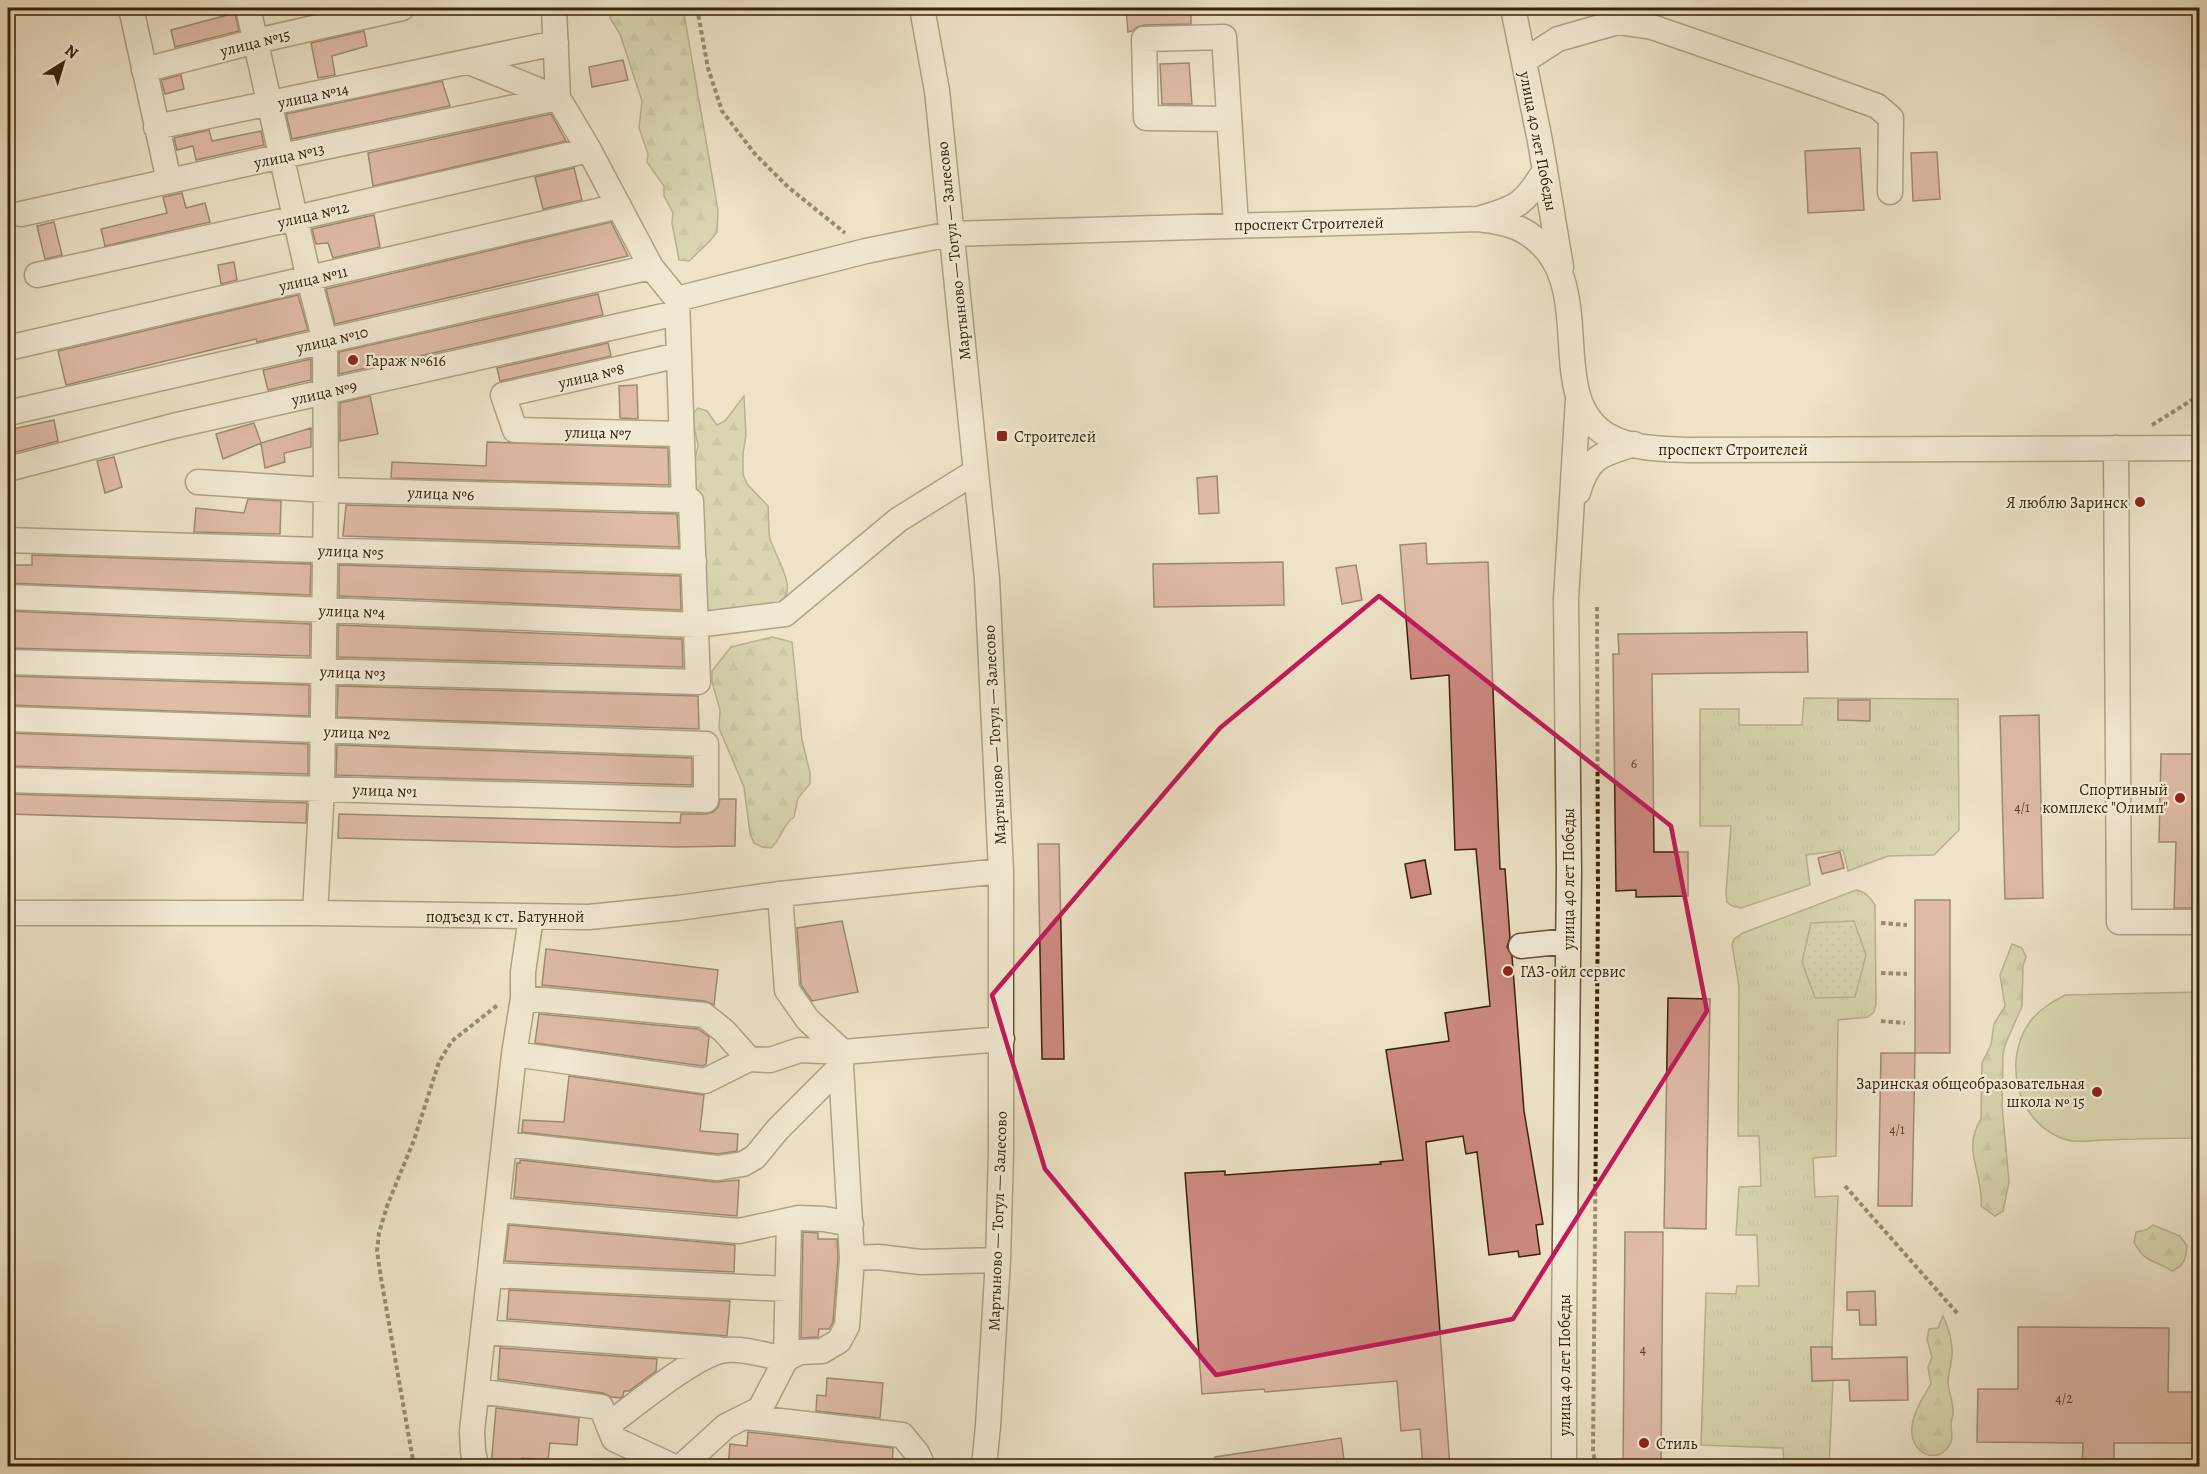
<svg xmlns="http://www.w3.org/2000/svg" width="2207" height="1474" font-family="Alegreya,serif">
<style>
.grass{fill:url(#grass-tufts);stroke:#7a734b;stroke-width:1.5}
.forest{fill:url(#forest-firs);stroke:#7a734b;stroke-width:1.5}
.park{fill:url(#park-dots);stroke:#7a734b;stroke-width:1.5}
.pitch{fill:#bcc393;stroke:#7a734b;stroke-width:1.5}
.building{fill:#cd8981;stroke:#372303;stroke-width:1.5}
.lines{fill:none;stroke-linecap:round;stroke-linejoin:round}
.minor-casing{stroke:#655334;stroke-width:27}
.path{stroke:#372303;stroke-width:4;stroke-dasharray:4.5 3;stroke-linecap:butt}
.minor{stroke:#f4eddb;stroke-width:24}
.marked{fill:none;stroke:#c2185b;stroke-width:4.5;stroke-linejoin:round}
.poi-dot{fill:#8f2418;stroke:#f4eddb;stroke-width:2}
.labels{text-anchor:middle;stroke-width:4.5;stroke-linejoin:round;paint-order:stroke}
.number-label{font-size:14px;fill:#5c3c22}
.street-label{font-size:16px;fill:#372303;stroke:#f4eddb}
.poi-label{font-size:16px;fill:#372303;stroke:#f4eddb;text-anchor:start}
</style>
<defs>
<pattern id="grass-tufts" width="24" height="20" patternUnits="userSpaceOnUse" patternTransform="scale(1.5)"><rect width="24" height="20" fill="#bcc393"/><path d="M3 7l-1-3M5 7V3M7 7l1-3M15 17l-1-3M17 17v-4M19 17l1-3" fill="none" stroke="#a2a77d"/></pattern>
<pattern id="forest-firs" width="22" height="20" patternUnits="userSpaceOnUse" patternTransform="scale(1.5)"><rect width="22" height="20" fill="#bcc393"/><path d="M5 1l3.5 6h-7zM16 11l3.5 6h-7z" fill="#a2a77d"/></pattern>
<pattern id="park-dots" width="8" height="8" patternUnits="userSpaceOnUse" patternTransform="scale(1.5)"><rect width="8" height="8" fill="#bcc393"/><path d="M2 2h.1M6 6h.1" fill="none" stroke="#a2a77d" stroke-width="1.8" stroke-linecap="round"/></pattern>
</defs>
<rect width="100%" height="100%" fill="#eee3c8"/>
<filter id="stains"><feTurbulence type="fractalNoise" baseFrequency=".00333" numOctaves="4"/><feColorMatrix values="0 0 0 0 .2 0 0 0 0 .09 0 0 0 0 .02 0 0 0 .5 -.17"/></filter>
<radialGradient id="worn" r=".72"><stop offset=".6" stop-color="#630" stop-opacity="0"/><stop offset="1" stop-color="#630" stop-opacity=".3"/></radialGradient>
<!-- grass -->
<path class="grass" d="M1804 698 1958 699 1959 830 1934 855 1888 856 1848 871 1843 850 1806 855 1810 885 1741 908 1732 906 1727 902 1726 893 1731 826H1700V709H1739V725H1802Z
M1856 890C1866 892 1870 897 1875 905L1876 1004 1874 1012 1868 1017 1838 1020 1836 1156 1813 1158 1815 1197 1838 1196 1832 1347 1811 1348 1812 1381 1833 1380 1829 1466H1784L1783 1448 1701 1445 1706 1293 1736 1294 1737 1286H1759L1757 1235H1736L1739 1187 1761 1186 1759 1136H1738L1739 986 1732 945 1734 939 1743 933Z"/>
<!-- forest -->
<path class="forest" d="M610 8H683L718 210 717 232 710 241 689 261 679 260 672 223 673 213 664 196V186L647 162 648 154 639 128 642 101 620 34 610 18Z
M744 396 746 435 743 454V474L747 484 768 506C769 517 768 529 770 539 774 552 790 578 787 591 783 616 726 612 707 612L702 605 700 539 704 520 703 510 692 484V473L698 446 692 415 698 408 707 411 717 425 725 421Z
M772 637 792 642 802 740 810 773V784L798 798 794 817C782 825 782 839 771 848L762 847 754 843 750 834 744 787 719 728 720 710 712 682V671L731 647Z
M2012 944 2022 948 2026 957 2023 966 2022 1006 2005 1045 2003 1054 2002 1105 2009 1182 2003 1211 1995 1216 1981 1206C1984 1173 1961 1151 1981 1119L1982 1063 1991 1045 1994 1024 2005 1006 2000 975Z
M2153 1225 2180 1236 2187 1246C2186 1259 2184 1266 2172 1271 2154 1259 2145 1264 2134 1242L2136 1232 2146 1230Z
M1943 1316C1948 1327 1953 1343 1952 1356 1951 1365 1948 1374 1948 1383 1949 1392 1953 1401 1953 1411 1954 1415 1951 1420 1951 1424 1951 1430 1953 1436 1951 1442 1939 1468 1908 1453 1912 1426 1914 1411 1923 1397 1931 1384L1928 1367 1932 1357 1927 1339 1929 1329 1938 1328Z"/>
<!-- park -->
<path class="park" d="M1854 921 1866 955 1855 997 1815 998 1802 962 1811 923Z"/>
<!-- pitch -->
<path class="pitch" d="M2199 992V1138C2167 1138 2135 1139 2103 1140 2092 1140 2077 1143 2067 1140 2017 1125 2002 1062 2029 1023 2038 1010 2052 1002 2065 995Z"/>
<!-- building -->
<path class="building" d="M1126 8H1191V24L1144 25 1137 27 1132 31 1128 32Z
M235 13 239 31 175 47 171 30Z
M364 31 367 46 332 56 335 75 318 78 311 43Z
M623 60 628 80 592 87 589 67Z
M1189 63 1192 104H1162L1160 64Z
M181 75 184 89 165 94 161 80Z
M442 81 450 106 292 139 286 114Z
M551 114 566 141 373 186 368 153Z
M209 130 212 141 261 131 264 145 196 160 193 146 177 150 174 138Z
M1860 148 1864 210 1808 213 1805 151Z
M1937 152 1940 199 1913 201 1911 153Z
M574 168 582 200 543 209 535 177Z
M182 193 186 208 205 203 210 222 105 246 101 229 167 213 163 197Z
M374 215 380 247 333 258 328 243 316 244 312 229Z
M54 222 62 255 45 259 37 226Z
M611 222 628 256 335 324 326 289Z
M234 262 237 280 221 284 218 265Z
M598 294 603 315 339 374V352Z
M298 295 308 330 257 342 256 339 66 385 58 351Z
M608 343 611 356 500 381 497 368Z
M311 359V380L268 390 263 370Z
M637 385 638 419 620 418 619 386Z
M370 396 378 434 340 441V403Z
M54 420 58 441 8 454V430Z
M254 423 261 443 223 459 216 434Z
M311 428V447L284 453 285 462 265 468 261 443Z
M487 442 668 448 669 485 391 478 392 462 486 466Z
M114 457 122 487 105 493 97 461Z
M1217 476 1219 513 1199 514 1197 478Z
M248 499 281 501 280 534 194 532 196 508 244 513Z
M346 505 677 514 679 547 343 536Z
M1426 543 1427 564 1488 562 1500 869H1505L1510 938 1507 947 1512 956 1524 1111 1543 1224 1536 1225 1540 1254 1519 1257 1518 1251 1489 1255 1477 1152 1466 1154 1463 1136 1426 1142 1450 1467H1423L1420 1429 1401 1431 1397 1381 1265 1392 1264 1389 1202 1394 1185 1173 1225 1171V1175L1381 1164 1380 1162 1403 1160 1386 1050 1449 1041 1445 1013 1490 1006 1476 849 1455 850 1449 675 1411 679 1400 545Z
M32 555 311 564 310 595 8 583V565H32Z
M1283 562 1284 605 1154 607 1153 564Z
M339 565 680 576 681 610 339 596Z
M1356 565 1362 600 1342 604 1336 568Z
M8 611 310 624V656L8 648Z
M338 625 682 639 683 667 338 657Z
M1807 632 1808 672 1652 674 1654 852H1688V896L1636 897V890L1616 891 1613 654H1619L1618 634Z
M8 676 309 685V716L8 705Z
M338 686 698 696 699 729 337 717Z
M1838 700H1870V721L1838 720Z
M2039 715 2043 898 2005 899 2000 716Z
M8 733 308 744V774L8 766Z
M337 745 692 758V785L336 775Z
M2161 754H2199V908H2174L2176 842H2159Z
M8 794 307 803 306 823 8 814Z
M720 799H736L735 846 677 847 338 838 339 814 680 823 681 814H706L713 812 718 807Z
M1038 844H1059L1064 1059H1042Z
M1840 852 1844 868 1822 874 1818 858Z
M1425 860 1431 894 1411 898 1405 864Z
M1915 900H1950V1053H1915Z
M842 921 858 992 812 1001 801 985 797 928Z
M546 949 718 970 714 1005 705 1001 542 985Z
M1668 998 1710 999 1706 1229 1664 1228Z
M539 1014 698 1029 709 1037 706 1064 703 1066 535 1043Z
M1881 1053H1915L1912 1206H1878Z
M569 1076 704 1095 700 1131 738 1134 737 1151 718 1154 522 1132 523 1120 564 1122Z
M520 1160 716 1182 739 1180 737 1216 514 1197 517 1163H520Z
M509 1225 735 1245 734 1272 505 1261Z
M803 1232 818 1233V1239H837L838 1258 833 1322 829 1329H819L818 1337 801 1338Z
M1625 1232H1663L1661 1467H1623Z
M509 1290 730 1301 727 1336 507 1319Z
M1875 1291 1876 1325H1860L1859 1310H1847V1292Z
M2018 1327 2169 1328 2168 1392H2199V1443H2114V1467H2082L2083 1443 1977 1442 1978 1389H2018Z
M1811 1347H1832V1359L1907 1357 1908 1400 1850 1401 1849 1380 1812 1381Z
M500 1348 657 1359 656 1371 629 1391H624L623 1396 620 1398 611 1397 603 1393 498 1379Z
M827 1378 883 1383 880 1418 816 1411 817 1395 826 1396Z
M496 1408 579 1418 577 1445 550 1443 548 1460 522 1458V1467H491Z
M748 1432 893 1448 892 1467H728L730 1444 747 1446Z
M1341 1438 1345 1467H1216L1215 1457Z"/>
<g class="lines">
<!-- minor casing -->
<g class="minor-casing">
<path id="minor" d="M131 8 169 181
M248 8 309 279 325 341 326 490 322 789 315 913
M554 8 558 98 589 150 651 267 677 299 866 251 950 234 1478 219C1493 221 1509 223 1522 230 1605 275 1540 395 1607 435 1631 449 1660 449 1687 450L2200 448
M922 8 937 91 987 579 1001 871V1151L998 1260 988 1426 984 1466
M1513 8 1540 141 1561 267
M1524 61 1558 39 1618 22 1652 27 1791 75 1877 106 1891 118 1890 192
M469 62 558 98
M144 70 256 41 402 8
M1229 119 1146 118 1144 39 1224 37 1236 225
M156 127 556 43
M21 214 282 156 558 98
M1481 218C1518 208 1525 203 1545 170
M37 275 296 218 589 150
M8 348 619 206
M679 355 503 395 515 430 681 434
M12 412 651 267
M2116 448 2119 922H2200
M8 469 173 426 677 313
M198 482 326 490 684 500
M1578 492C1589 456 1600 455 1634 444
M8 540 694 562
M8 597 696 625 785 614 898 520 975 472
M8 662 698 682 691 501 684 500 677 299
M8 719 706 744V800L8 780
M780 894 787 990 808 1020 843 1052
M8 913H315L589 917 678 908 780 894 1001 871
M1521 946 1568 941
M523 998 704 1015 724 1031 749 1059
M514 1054 705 1081 749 1059 770 1060 800 1050 843 1052
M504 1144 718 1168 743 1164 755 1157 778 1129 841 1066
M497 1210 739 1231 799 1218 824 1219 851 1224
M998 1260 921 1262 878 1257 852 1258 841 1066 843 1052 1002 1039
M490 1275 787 1289
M483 1332 718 1349
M477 1391 601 1407 614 1439 672 1466
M745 1417 902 1435 917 1453 923 1466
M608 1425C633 1407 698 1352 726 1350 745 1348 767 1356 786 1359L789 1220
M476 1466 473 1451 472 1431 514 1054 523 998V972L531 917
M682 1466 726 1426 760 1409 786 1359 800 1352 822 1351 839 1341 847 1326 852 1258
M1564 1466V1327L1569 871 1566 599 1578 399"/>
</g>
<!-- path -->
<path class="path" d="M697 8 708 68 722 111 755 154 788 187 845 233
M2152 425 2200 395
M1881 923 1907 925
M1881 973 1907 974
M1881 1021 1905 1023
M1845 1186 1958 1314
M414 1466 381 1278 377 1251 379 1233 387 1206 414 1140 439 1062 452 1041 499 1004
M1596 1466 1593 1452 1598 901 1597 607"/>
<!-- minor -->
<use href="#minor" class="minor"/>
</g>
<!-- marked area -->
<path d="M0 0H2207V1474H0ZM1379 596 1671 826 1707 1011 1513 1319 1216 1375 1045 1169 992 995 1220 728Z" fill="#eee3c8" fill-opacity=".55" fill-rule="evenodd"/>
<path class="marked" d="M1379 596 1671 826 1707 1011 1513 1319 1216 1375 1045 1169 992 995 1220 728Z"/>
<!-- markers -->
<g class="poi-dot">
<circle cx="353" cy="360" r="6"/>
<rect x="996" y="430" width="12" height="12" rx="3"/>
<circle cx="2140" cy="502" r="6"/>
<circle cx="2180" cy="798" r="6"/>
<circle cx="1508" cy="971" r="6"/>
<circle cx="2097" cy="1092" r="6"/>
<circle cx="1644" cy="1443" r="6"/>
</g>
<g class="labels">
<!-- number labels -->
<g class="number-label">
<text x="1634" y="768">6</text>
<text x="2022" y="812">4/1</text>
<text x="1897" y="1134">4/1</text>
<text x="1643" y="1354">4</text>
<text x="2064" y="1403">4/2</text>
</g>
<!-- street labels -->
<g class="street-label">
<text transform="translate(255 42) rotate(-14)" y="6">улица №15</text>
<text transform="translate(313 95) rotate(-12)" y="6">улица №14</text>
<text transform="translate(1539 141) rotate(79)" y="6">улица 40 лет Победы</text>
<text transform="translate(289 155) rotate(-12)" y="6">улица №13</text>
<text transform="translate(313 214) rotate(-13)" y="6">улица №12</text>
<text transform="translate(1309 223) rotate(-1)" y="6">проспект Строителей</text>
<text transform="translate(953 251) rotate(-96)" y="6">Мартыново — Тогул — Залесово</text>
<text transform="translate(313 278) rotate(-13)" y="6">улица №11</text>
<text transform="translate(332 339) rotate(-13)" y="6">улица №10</text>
<text transform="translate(591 375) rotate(-13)" y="6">улица №8</text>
<text transform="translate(324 392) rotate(-13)" y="6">улица №9</text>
<text transform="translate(598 432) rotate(1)" y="6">улица №7</text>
<text x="1733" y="455">проспект Строителей</text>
<text transform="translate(441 493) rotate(2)" y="6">улица №6</text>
<text transform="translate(351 551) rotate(2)" y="6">улица №5</text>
<text transform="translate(352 611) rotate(2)" y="6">улица №4</text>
<text transform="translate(353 672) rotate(2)" y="6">улица №3</text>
<text transform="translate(357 732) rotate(2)" y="6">улица №2</text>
<text transform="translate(994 735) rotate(-93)" y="6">Мартыново — Тогул — Залесово</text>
<text transform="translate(385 790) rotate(2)" y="6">улица №1</text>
<text transform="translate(1568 879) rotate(-90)" y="6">улица 40 лет Победы</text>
<text x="505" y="922">подъезд к ст. Батунной</text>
<text transform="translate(997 1221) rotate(-88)" y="6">Мартыново — Тогул — Залесово</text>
<text transform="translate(1564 1365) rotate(-90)" y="6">улица 40 лет Победы</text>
</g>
<!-- poi labels -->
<g class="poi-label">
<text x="365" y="366">Гараж №616</text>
<text x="1014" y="442">Строителей</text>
<text x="2128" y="508" text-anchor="end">Я люблю Заринск</text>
<text x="2168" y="795" text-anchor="end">Спортивный<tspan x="2168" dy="18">комплекс "Олимп"</tspan></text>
<text x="1520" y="977">ГАЗ-ойл сервис</text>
<text x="2085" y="1089" text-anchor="end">Заринская общеобразовательная<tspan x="2085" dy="18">школа № 15</tspan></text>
<text x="1656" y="1449">Стиль</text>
</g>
</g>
<!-- margin -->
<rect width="2207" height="1474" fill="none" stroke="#eee3c8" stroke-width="30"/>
<rect x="9" y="9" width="2189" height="1456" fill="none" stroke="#372303" stroke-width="3"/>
<rect x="15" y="15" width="2177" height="1444" fill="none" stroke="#372303" stroke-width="1.5"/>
<!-- north arrow -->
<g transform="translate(63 63) rotate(37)" stroke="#f4eddb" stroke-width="4.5" paint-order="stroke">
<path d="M0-4.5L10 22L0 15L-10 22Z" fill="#372303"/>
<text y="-9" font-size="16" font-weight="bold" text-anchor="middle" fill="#372303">N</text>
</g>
<rect width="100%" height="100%" filter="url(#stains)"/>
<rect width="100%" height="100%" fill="url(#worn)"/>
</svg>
